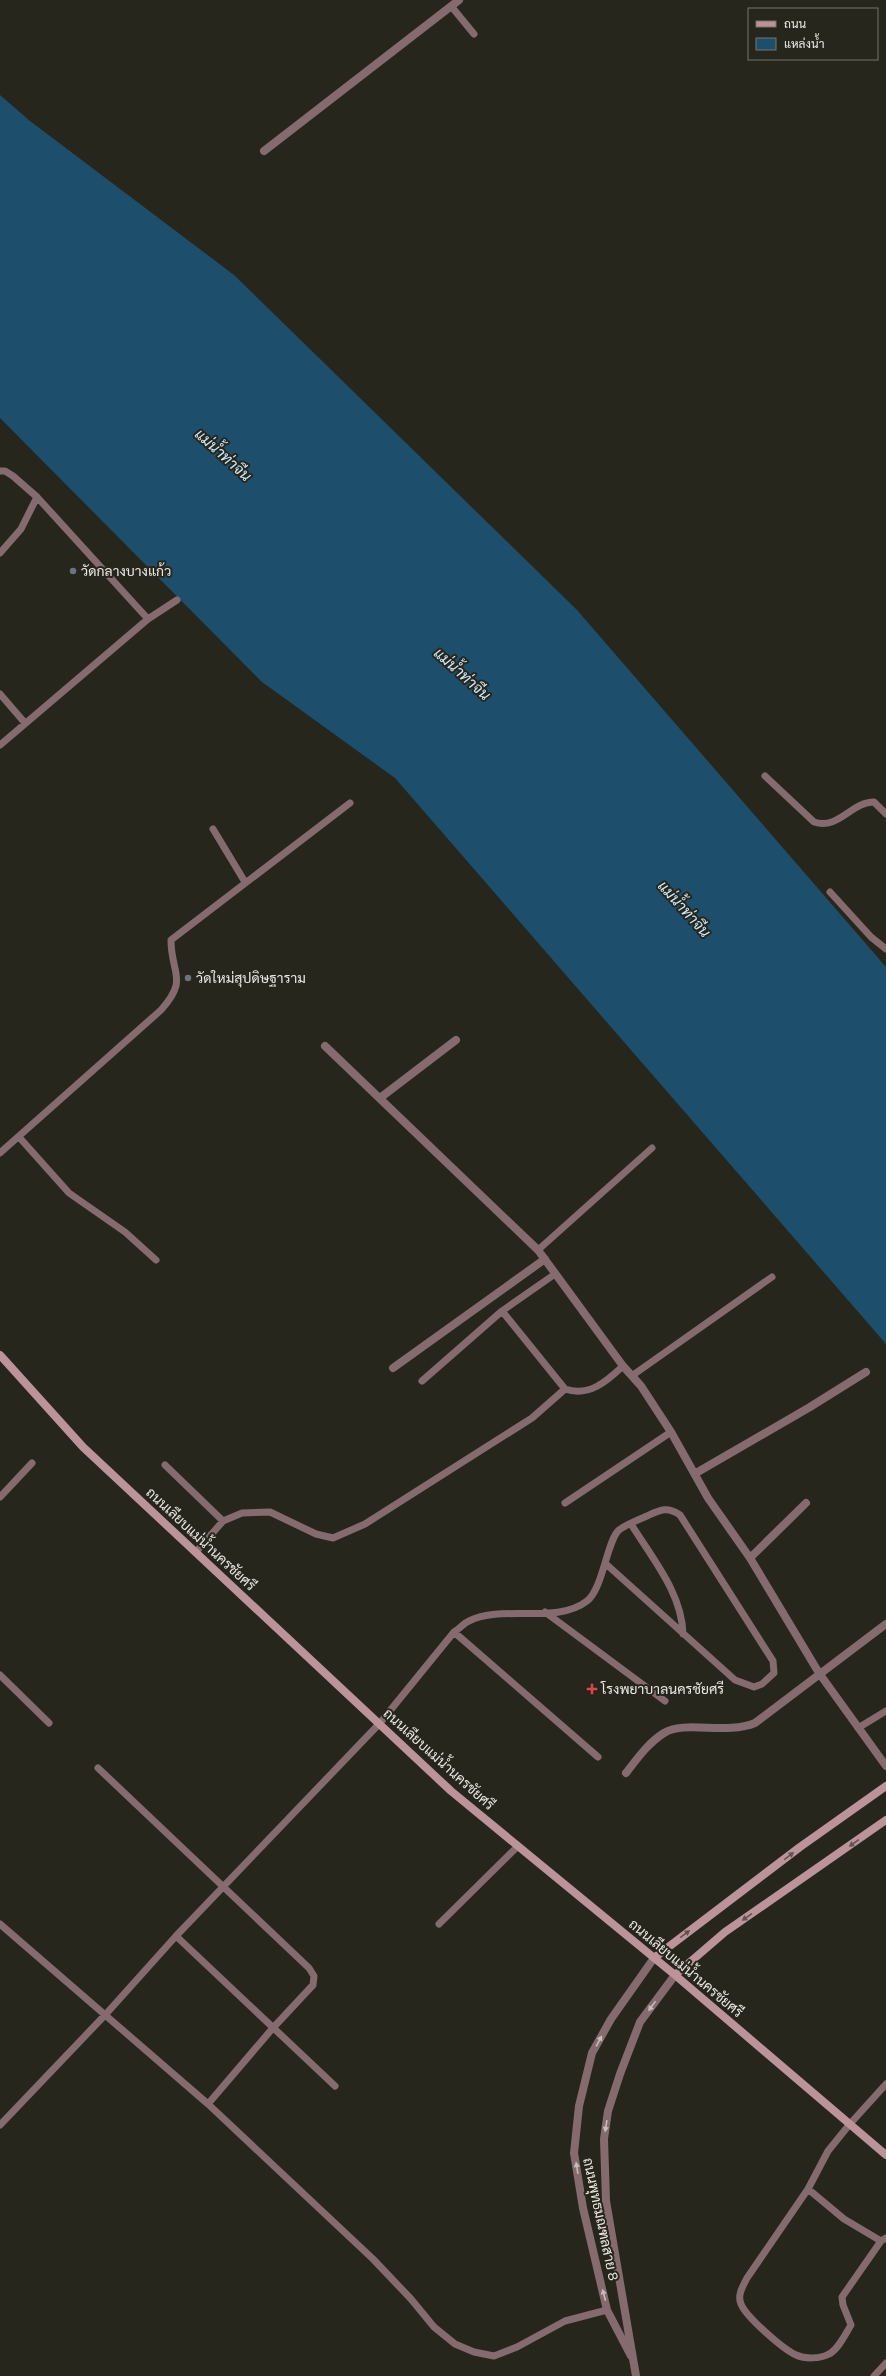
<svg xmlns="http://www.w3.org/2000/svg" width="886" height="2376" font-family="'Titillium Web',Sarabun,sans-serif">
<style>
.water{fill:#1d4f6d}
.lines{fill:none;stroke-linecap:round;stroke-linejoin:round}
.service{stroke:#856b6e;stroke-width:7}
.minor{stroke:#856b6e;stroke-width:8}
.tertiary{stroke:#856b6e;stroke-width:8}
.secondary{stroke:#bc9398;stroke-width:8}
.oneway{fill:#63524e}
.oneway2{fill:#c6bcb9}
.worship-dot{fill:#6b7280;stroke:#27261c;stroke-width:1.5}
.health-dot{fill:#e0444e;stroke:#27261c;stroke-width:1.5}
.labels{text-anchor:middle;stroke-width:4;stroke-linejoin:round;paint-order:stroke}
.poi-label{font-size:14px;fill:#e9e8e2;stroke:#27261c;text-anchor:start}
.street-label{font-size:14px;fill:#e9e8e2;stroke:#27261c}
.water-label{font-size:15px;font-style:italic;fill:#cce9fd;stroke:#27261c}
</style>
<rect width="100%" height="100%" fill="#27261c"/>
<!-- water -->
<path class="water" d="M0 95 30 121 234 275 577 610 886 967V1344L395 778 262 682 0 418Z"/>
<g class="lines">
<!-- service -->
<path class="service" d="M451 6 474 34
M0 471H5L13 476 37 497 148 619
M0 553 21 529 37 497
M0 694 25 723
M0 745 148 619 177 600
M765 776 814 822C839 830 851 802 874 802L886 814
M213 829 245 882
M830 892 871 937 886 949
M19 1137 69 1193 125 1232 156 1260
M0 1153 161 1010C189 979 171 974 171 940L350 803
M538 1250 652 1148
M502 1311 565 1389C589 1397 606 1382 623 1366
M633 1375 772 1277
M422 1381 502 1311 555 1274
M165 1465 223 1521
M0 1497 32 1463
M565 1503 671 1432
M631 1524C652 1558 682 1593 683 1634
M196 1552 223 1521 242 1513 270 1512 316 1534 333 1538 365 1524 532 1418 565 1389
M545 1612 665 1701
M454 1632 598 1757
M0 1675 49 1723
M858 1728 886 1711
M98 1768 309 1968 314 1976 313 1985 272 2029 208 2104
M0 1924 208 2104 373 2259 411 2299 434 2327 455 2344 474 2352 494 2356 517 2347 565 2321 607 2310
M439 1924 518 1846
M176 1936 335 2086
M886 2084 849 2125 828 2151 808 2189 747 2278C743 2286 737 2295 741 2304 746 2317 783 2349 796 2355 805 2359 820 2359 829 2354 838 2350 846 2333 851 2325L843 2305 842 2297 881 2241 886 2238
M0 2125 106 2014 176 1936 380 1723 454 1632C459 1629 464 1623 469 1621 503 1604 556 1625 587 1601 603 1589 607 1540 619 1530 627 1524 638 1520 647 1516 660 1510 667 1506 680 1515L773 1661 774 1673 762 1684 754 1687 735 1680 606 1564
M808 2189 844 2219 881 2241
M874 2376 886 2363"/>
<!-- minor -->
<path class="minor" d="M264 151 459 0
M325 1046 538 1250 623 1366 641 1386 671 1432 708 1498 750 1558 819 1673 886 1766
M380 1098 456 1040
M393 1368 545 1259
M696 1473 810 1407 866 1372
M750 1558 806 1503
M626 1773C637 1759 648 1743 664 1733 684 1720 726 1735 755 1723L886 1624"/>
<!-- tertiary -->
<path class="tertiary" d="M631 2356 607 2310 583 2208 574 2153 579 2106 592 2053 611 2019 654 1958
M636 2376 606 2201 604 2139 608 2111 620 2074 640 2022 675 1975"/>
<!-- secondary -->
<path class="secondary" d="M0 1355 83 1447 451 1791 675 1975 886 2155
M654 1958 800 1847 886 1786
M675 1975 725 1932 886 1820"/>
</g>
<!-- one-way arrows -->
<defs><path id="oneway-solid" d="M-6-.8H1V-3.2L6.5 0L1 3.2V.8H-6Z"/></defs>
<g class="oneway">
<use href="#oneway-solid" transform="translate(854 1843) rotate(145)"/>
<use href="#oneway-solid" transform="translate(789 1856) rotate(-37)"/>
<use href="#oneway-solid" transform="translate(747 1917) rotate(145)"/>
<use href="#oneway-solid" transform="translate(685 1934) rotate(-37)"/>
</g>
<g class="oneway2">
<use href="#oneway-solid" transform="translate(652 2006) rotate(126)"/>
<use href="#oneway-solid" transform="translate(599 2041) rotate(-62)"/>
<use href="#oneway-solid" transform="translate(606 2126) rotate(99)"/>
<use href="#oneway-solid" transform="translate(577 2168) rotate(-99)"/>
<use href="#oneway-solid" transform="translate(604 2295) rotate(-105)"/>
</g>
<!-- markers -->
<g class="worship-dot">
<circle cx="73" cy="571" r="4"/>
<circle cx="188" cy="978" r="4"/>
</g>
<path class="health-dot" d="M590 1683h4v4h4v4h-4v4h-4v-4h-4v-4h4z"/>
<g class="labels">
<!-- poi labels -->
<g class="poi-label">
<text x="81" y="576">วัดกลางบางแก้ว</text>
<text x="196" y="983">วัดใหม่สุปดิษฐาราม</text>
<text x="601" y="1694">โรงพยาบาลนครชัยศรี</text>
</g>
<!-- street labels -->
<g class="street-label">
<text transform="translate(201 1539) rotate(43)" y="5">ถนนเลียบแม่น้ำนครชัยศรี</text>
<text transform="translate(439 1759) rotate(42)" y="5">ถนนเลียบแม่น้ำนครชัยศรี</text>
<text transform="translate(686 1968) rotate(40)" y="5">ถนนเลียบแม่น้ำนครชัยศรี</text>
<text transform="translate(601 2219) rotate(78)" y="5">ถนนพุทธมณฑลสาย 8</text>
</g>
<!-- water labels -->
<g class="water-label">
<text transform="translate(223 455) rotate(42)" y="5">แม่น้ำท่าจีน</text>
<text transform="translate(462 674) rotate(42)" y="5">แม่น้ำท่าจีน</text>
<text transform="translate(684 909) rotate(48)" y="5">แม่น้ำท่าจีน</text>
</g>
</g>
<!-- legend -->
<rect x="748" y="8" width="130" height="52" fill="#27261c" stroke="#75746b"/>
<rect x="756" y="21" width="20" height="6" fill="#bc9398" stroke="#75746b"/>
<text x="784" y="28" font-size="12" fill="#e9e8e2">ถนน</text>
<rect x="756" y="38" width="20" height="12" fill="#1d4f6d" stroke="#75746b"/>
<text x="784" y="48" font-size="12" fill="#e9e8e2">แหล่งน้ำ</text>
</svg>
